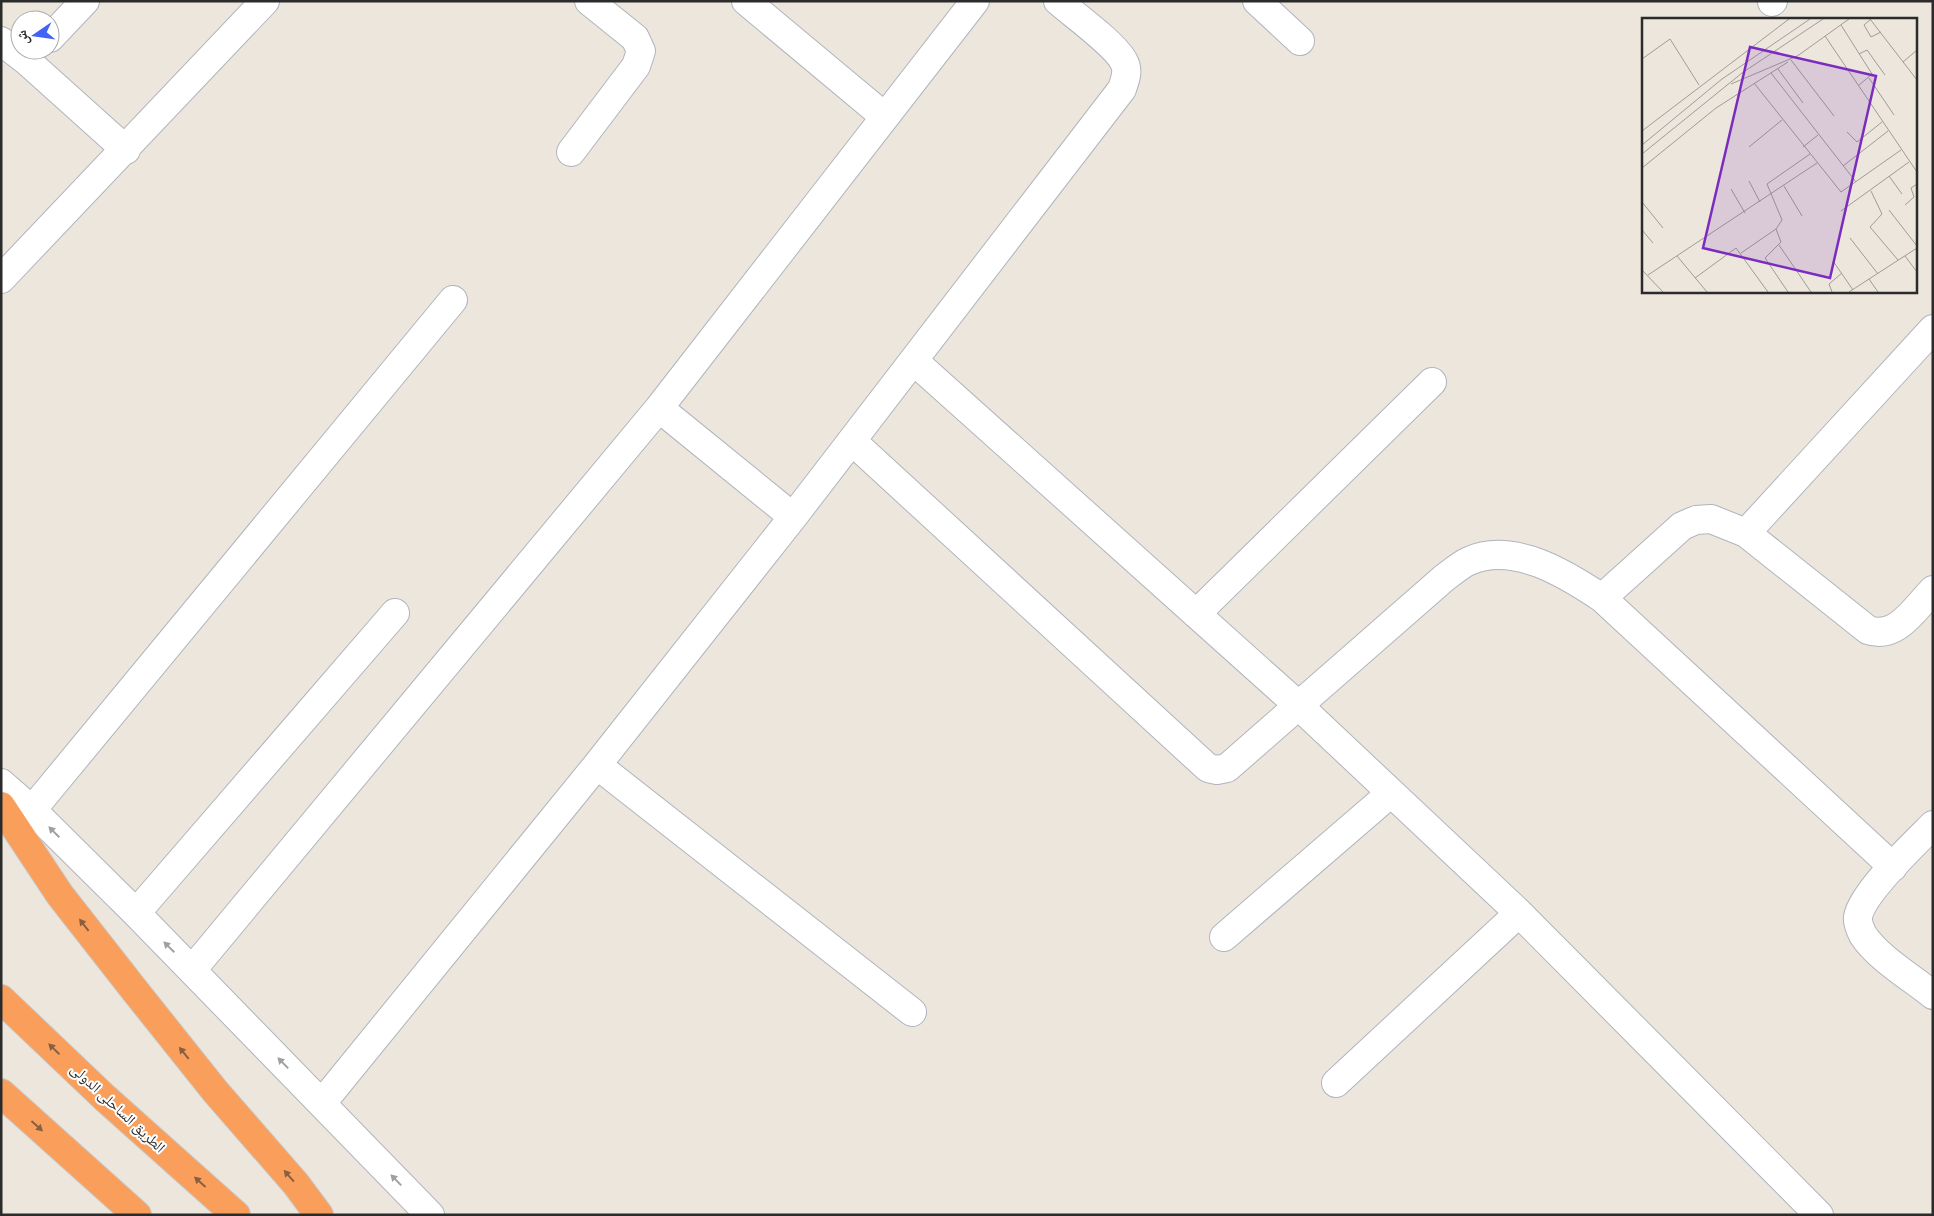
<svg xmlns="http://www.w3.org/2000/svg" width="1934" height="1216" font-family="'Roboto Condensed','Noto Naskh Arabic',sans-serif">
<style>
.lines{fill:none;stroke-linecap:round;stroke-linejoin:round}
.minor-casing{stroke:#b1b4be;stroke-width:30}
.highway-casing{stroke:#c8c8c8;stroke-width:30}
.minor{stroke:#fff;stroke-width:28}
.highway{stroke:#f99f5b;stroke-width:28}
.oneway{fill:#a0a0a0}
.oneway2{fill:#885f41}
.labels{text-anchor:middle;stroke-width:4;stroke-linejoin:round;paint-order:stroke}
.street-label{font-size:15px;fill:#2b2b2b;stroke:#fff}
.inset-road{fill:none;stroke:#9f9b96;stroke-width:1}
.view{fill:#7b2cbf;fill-opacity:0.15;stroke:#7b2cbf;stroke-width:2.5}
.inset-edge{fill:none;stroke:#2b2b2b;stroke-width:2.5}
</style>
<rect width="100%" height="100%" fill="#ece6dd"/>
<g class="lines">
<!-- minor casing -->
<g class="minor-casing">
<path id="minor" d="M746 1 885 117
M1257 1 1300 41
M1772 2 1773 1
M50 38 85 1
M1 41 28 62 126 150
M571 152 636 66 641 51 635 38 589 1
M1 279 265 1
M914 361 1299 706 1519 913 1819 1215
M659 408 793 517
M852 441 1208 768 1217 770 1227 768 1443 579C1451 573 1460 565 1469 561 1513 541 1566 574 1602 598L1893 867
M1746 533 1933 329
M1602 598 1682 526 1696 520 1711 519 1746 533 1868 630C1897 640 1915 608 1933 590
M1196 614 1432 382
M597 765 912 1012
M1 783 32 810 136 913 430 1215
M32 810 453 300
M1933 825C1915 843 1862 893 1858 917 1857 922 1861 931 1863 935 1878 958 1912 978 1933 995
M136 913 395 613
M1224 937 1391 793
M192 970 659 408 975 1
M1336 1083 1519 913
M322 1103 597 765 793 517 1122 89C1125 80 1129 71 1124 62 1116 45 1074 15 1058 1"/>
</g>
<!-- highway casing -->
<g class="highway-casing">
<path id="highway" d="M1 806 60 895 136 992 215 1091 296 1184 319 1215
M1 999 105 1098 236 1215
M1 1093 137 1215"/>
</g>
<!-- minor -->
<use href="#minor" class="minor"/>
<!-- highway -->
<use href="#highway" class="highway"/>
</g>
<!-- one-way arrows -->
<defs><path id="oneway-solid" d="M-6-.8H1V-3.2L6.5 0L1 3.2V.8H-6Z" transform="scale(1.25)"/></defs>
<g class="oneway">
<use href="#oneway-solid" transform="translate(54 832) rotate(-135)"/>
<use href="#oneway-solid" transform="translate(169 947) rotate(-135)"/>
<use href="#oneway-solid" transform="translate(283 1063) rotate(-134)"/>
<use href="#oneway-solid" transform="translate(396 1180) rotate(-134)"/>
</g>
<g class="oneway2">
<use href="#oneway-solid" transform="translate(84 925) rotate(-128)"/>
<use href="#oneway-solid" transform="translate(54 1049) rotate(-136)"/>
<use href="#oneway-solid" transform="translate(184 1053) rotate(-129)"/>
<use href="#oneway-solid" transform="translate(37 1126) rotate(42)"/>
<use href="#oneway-solid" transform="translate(289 1176) rotate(-131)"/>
<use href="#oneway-solid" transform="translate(200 1182) rotate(-138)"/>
</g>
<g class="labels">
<!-- street labels -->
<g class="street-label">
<text transform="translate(118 1108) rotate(43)" y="5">الطريق الساحلى الدولى</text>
</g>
</g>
<!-- overview -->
<g transform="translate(1642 18)">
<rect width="275" height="275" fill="#ece6dd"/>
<path class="inset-road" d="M228 1 275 62M229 1 222 7 229 19 239 14M199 7 230 56 216 68M183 18 275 154M217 36 225 32 243 57M154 39 207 1M0 41 28 21 57 67M149 42 192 98M261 44 275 32M136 51 161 85M129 55 214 164M227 60 252 97M112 65 199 174 259 132M89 66 155 38M0 113 147 1M205 114 215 124 240 104M0 127 80 61 168 1M107 129 140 102M161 129 176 117M0 136 100 55 181 1M201 148 246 113M0 150 74 90 146 44M247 158 260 176M107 163 118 184M142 168 160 198M89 171 103 195M229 173 240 196 228 209 256 242M0 184 21 210M263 187 272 179 269 170 275 166M247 192 275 228M199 193 267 144M134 211 139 224 123 240 146 274M0 212 11 225M208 220 236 256M137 227 169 274M99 235 134 211 140 202 125 166 168 136M35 238 65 274M263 238 275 254M191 243 211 272M0 252 21 274M6 257 175 145M53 260 94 230 126 274M227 261 236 274M190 274 187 266 200 255M207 274 275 230"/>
<path class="view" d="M108 29 234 58 188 260 61 230Z"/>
<rect width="275" height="275" class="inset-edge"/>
</g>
<!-- border -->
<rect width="1934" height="1216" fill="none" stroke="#2b2b2b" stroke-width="5"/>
<!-- north arrow -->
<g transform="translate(35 35) rotate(257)"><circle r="24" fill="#ffffff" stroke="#aaaaaa"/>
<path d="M0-4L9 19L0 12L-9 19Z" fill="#4264f4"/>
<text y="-8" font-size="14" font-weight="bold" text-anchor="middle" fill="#2b2b2b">ش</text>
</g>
</svg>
